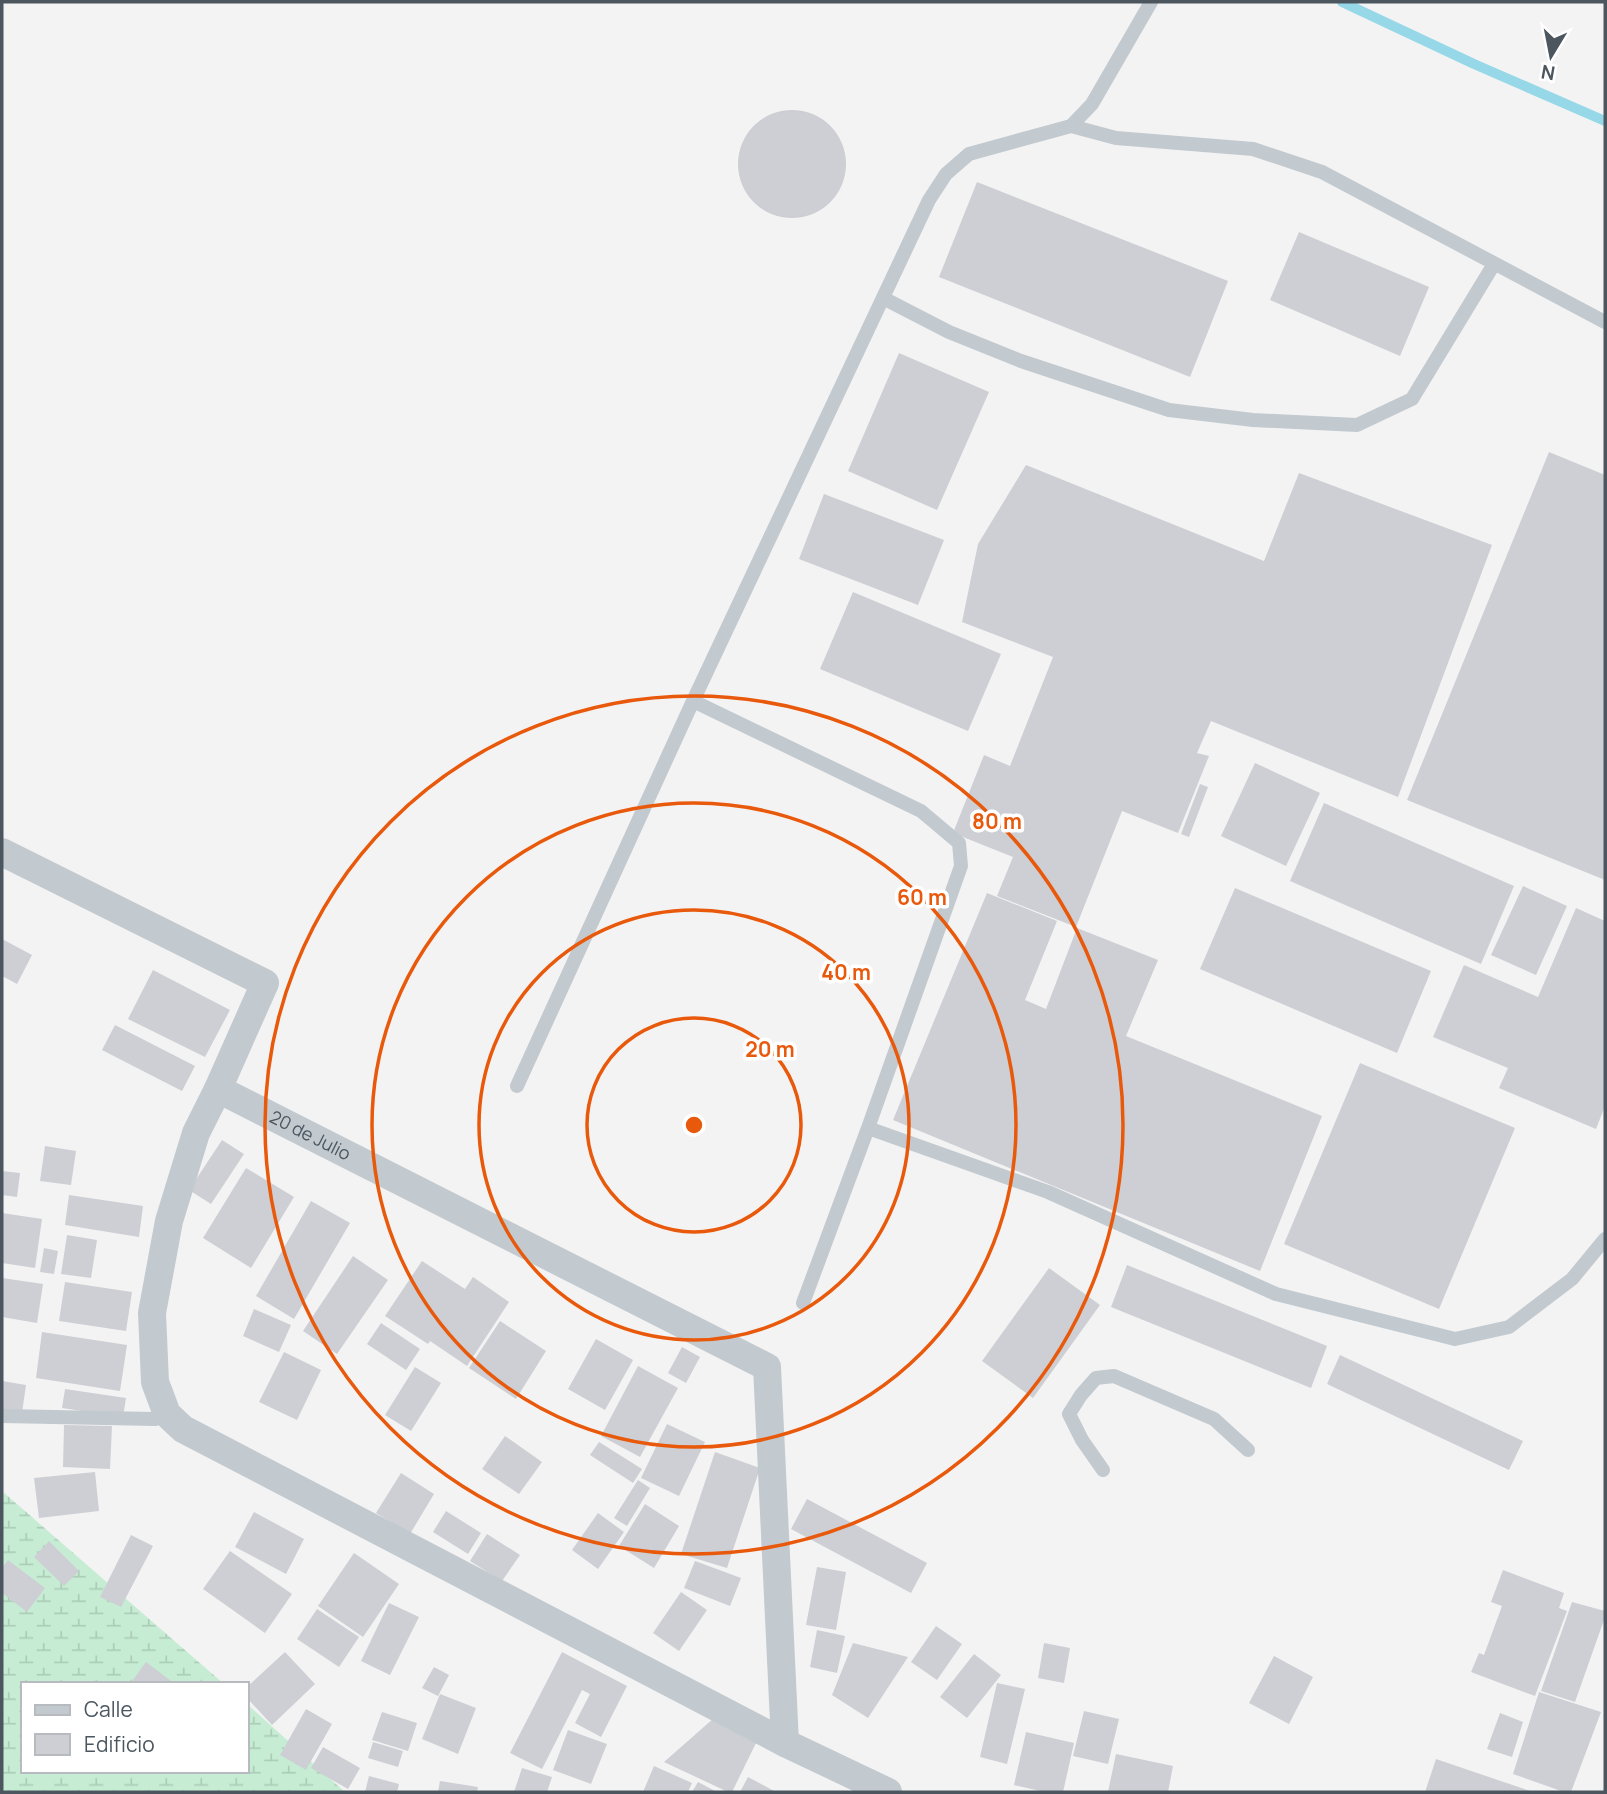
<svg xmlns="http://www.w3.org/2000/svg" width="1607" height="1794" font-family="Manrope,sans-serif">
<style>
.wetland{fill:url(#wetland-marsh)}
.lines{fill:none;stroke-linecap:round;stroke-linejoin:round}
.stream{stroke:#96d8e7;stroke-width:10}
.building{fill:#cdcfd4}
.service{stroke:#c2cad0;stroke-width:14}
.minor{stroke:#c2cad0;stroke-width:28}
.ring{fill:none;stroke:#e8590c;stroke-width:3.5}
.labels{text-anchor:middle;stroke-width:7;stroke-linejoin:round;paint-order:stroke}
.street-label{font-size:18px;fill:#4b565f;stroke:#fff}
.centre{fill:#e8590c;stroke:#fff;stroke-width:3.5}
.ring-label{font-size:21px;text-anchor:middle;font-weight:bold;fill:#e8590c;stroke:#fff;stroke-width:7;stroke-linejoin:round;paint-order:stroke}
</style>
<defs>
<pattern id="wetland-marsh" width="20" height="14" patternUnits="userSpaceOnUse" patternTransform="scale(1.75)"><rect width="20" height="14" fill="#c6edd4"/><path d="M1 5h8M5 5V1M11 12h8M15 12V8" fill="none" stroke="#accdb8"/></pattern>
</defs>
<rect width="100%" height="100%" fill="#f4f3f3"/>
<!-- wetland -->
<path class="wetland" d="M2 1491 224 1684H23V1771H247V1704L345 1792H2Z"/>
<g class="lines">
<!-- stream -->
<path class="stream" d="M1342 2 1474 64 1605 121"/>
</g>
<!-- building -->
<path class="building" d="M738 164a54 54 0 1 1 108 0a54 54 0 1 1-108 0Z
M977 182 1228 281 1190 377 939 277Z
M1299 232 1429 287 1400 356 1270 300Z
M899 353 989 392 937 510 848 471Z
M1549 452 1605 475V880L1407 800Z
M1026 465 1264 561 1299 473 1492 545 1398 797 1211 721 1197 753 1209 756 1178 833 1122 811 1076 927 997 896 1013 857 953 833 984 755 1010 766 1053 657 962 622 978 544Z
M824 494 944 540 918 605 799 559Z
M853 592 1001 654 968 731 820 669Z
M1255 763 1320 793 1286 866 1221 836Z
M1200 784 1208 787 1189 837 1181 834Z
M1324 803 1514 886 1481 964 1290 881Z
M1523 886 1567 906 1536 975 1491 955Z
M1235 888 1431 971 1397 1053 1200 969Z
M987 893 1057 921 1025 1000 1046 1009 1077 928 1158 960 1126 1036 1322 1116 1260 1271 893 1120Z
M1576 908 1605 921V1106L1596 1129 1499 1088 1508 1068 1433 1037 1464 965 1538 997Z
M2 939 32 955 17 984 2 976Z
M153 970 230 1010 205 1057 128 1019Z
M115 1025 195 1066 182 1091 102 1050Z
M1360 1063 1515 1128 1439 1309 1284 1244Z
M222 1140 244 1154 211 1204 189 1190Z
M45 1146 76 1151 71 1185 40 1181Z
M246 1168 294 1197 251 1268 203 1238Z
M2 1171 20 1173 17 1197 2 1195Z
M69 1195 143 1206 139 1237 65 1225Z
M311 1201 350 1223 294 1319 256 1296Z
M2 1213 42 1219 35 1268 2 1263Z
M67 1235 97 1240 91 1278 61 1274Z
M44 1248 58 1251 54 1274 40 1272Z
M353 1256 388 1280 337 1354 303 1331Z
M422 1261 465 1289 473 1277 509 1302 467 1366 430 1341 428 1344 385 1316Z
M1127 1265 1327 1346 1311 1388 1111 1307Z
M1049 1268 1100 1305 1033 1398 982 1361Z
M2 1278 43 1284 37 1323 2 1317Z
M65 1282 132 1292 126 1331 59 1321Z
M254 1309 291 1325 279 1352 243 1336Z
M500 1321 546 1351 516 1399 469 1368Z
M381 1323 420 1349 406 1370 367 1344Z
M42 1332 127 1345 120 1391 36 1378Z
M596 1339 633 1360 605 1410 568 1389Z
M682 1347 700 1357 686 1383 668 1373Z
M284 1352 321 1370 297 1420 259 1402Z
M1340 1355 1523 1441 1509 1470 1327 1384Z
M638 1366 678 1388 640 1457 601 1436Z
M415 1367 441 1383 411 1431 385 1415Z
M2 1381 26 1385 22 1413 2 1410Z
M65 1389 126 1398 123 1417 62 1408Z
M667 1424 705 1442 679 1496 641 1478Z
M64 1425 112 1426 110 1469 63 1467Z
M505 1436 542 1462 519 1494 482 1469Z
M599 1442 642 1469 633 1483 590 1455Z
M715 1452 760 1468 727 1568 681 1554Z
M95 1472 99 1511 39 1518 34 1478Z
M401 1473 434 1494 410 1534 376 1513Z
M638 1480 650 1488 627 1526 614 1518Z
M807 1499 927 1563 911 1593 791 1529Z
M645 1504 679 1526 654 1568 619 1546Z
M446 1511 481 1533 468 1554 433 1532Z
M254 1512 304 1539 286 1574 235 1547Z
M598 1513 624 1532 598 1569 572 1550Z
M487 1534 520 1555 502 1581 470 1561Z
M131 1535 153 1546 121 1607 100 1597Z
M49 1541 79 1571 64 1586 34 1557Z
M230 1551 292 1594 265 1633 203 1589Z
M354 1553 399 1584 363 1637 318 1606Z
M8 1560 45 1588 27 1612 2 1593V1568Z
M695 1561 741 1578 730 1606 684 1588Z
M817 1567 846 1572 836 1630 806 1625Z
M1503 1570 1564 1593 1559 1608 1567 1611 1535 1696 1471 1672 1479 1653 1484 1655 1502 1606 1491 1602Z
M681 1592 707 1610 679 1651 653 1633Z
M1572 1602 1605 1611V1617L1575 1702 1541 1691Z
M389 1603 419 1617 390 1675 361 1661Z
M317 1609 359 1637 339 1667 297 1639Z
M936 1626 962 1644 937 1680 911 1662Z
M817 1630 845 1636 837 1673 810 1667Z
M853 1643 908 1657 868 1718 832 1695Z
M1044 1643 1070 1648 1064 1683 1038 1678Z
M285 1652 315 1684 272 1725 247 1698V1687Z
M562 1652 627 1686 601 1737 575 1723 590 1694 582 1690 542 1769 510 1753Z
M974 1654 1001 1675 967 1718 940 1697Z
M1274 1656 1313 1677 1289 1724 1249 1703Z
M146 1662 175 1684H130Z
M434 1667 449 1675 438 1696 422 1688Z
M997 1683 1025 1689 1007 1764 980 1757Z
M1539 1692 1601 1712 1571 1792H1564L1513 1774Z
M440 1694 476 1708 458 1754 422 1739Z
M306 1709 332 1724 306 1770 280 1755Z
M1084 1711 1119 1719 1108 1764 1073 1756Z
M382 1712 417 1723 408 1751 372 1740Z
M1500 1713 1523 1722 1512 1757 1487 1749Z
M714 1718 758 1739 732 1792H728L664 1762Z
M568 1730 607 1744 591 1784 553 1770Z
M1026 1732 1074 1743 1063 1792H1045L1014 1785Z
M373 1742 403 1751 398 1767 368 1758Z
M323 1747 360 1768 348 1789 311 1768Z
M1116 1754 1173 1766 1168 1792H1108Z
M1436 1759 1533 1792H1425Z
M654 1766 692 1783 688 1792H643Z
M522 1768 552 1777 547 1792H514Z
M369 1776 399 1784 397 1792H365Z
M748 1777 776 1792H740Z
M440 1781 478 1787 477 1792H438Z
M698 1782 717 1792H692Z"/>
<g class="lines">
<!-- service -->
<path class="service" d="M1071 126 1116 138 1253 149 1322 172 1605 322
M883 298 949 332 1021 361 1169 410 1253 420 1357 425 1412 399 1494 264
M693 701 921 811 959 843 961 866 868 1128
M517 1086 693 701 929 200 946 174 969 154 1071 126 1092 104 1151 2
M803 1303 868 1128 1048 1192 1276 1294 1455 1339 1509 1327 1572 1279 1605 1239
M2 1416 155 1419 167 1414
M1103 1470 1082 1440 1069 1414 1081 1395 1096 1378 1114 1376 1214 1419 1248 1450"/>
<!-- minor -->
<g class="minor">
<path id="s1" d="M2 852 265 983 218 1089 767 1367 785 1743"/>
<path d="M218 1089 196 1133 169 1221 152 1313 155 1382 167 1414 183 1429 785 1743 888 1792"/>
</g>
</g>
<!-- distance rings -->
<g class="ring">
<circle cx="694" cy="1125" r="107"/>
<circle cx="694" cy="1125" r="215"/>
<circle cx="694" cy="1125" r="322"/>
<circle cx="694" cy="1125" r="429"/>
</g>
<g class="labels">
<!-- street labels -->
<g class="street-label">
<text dy="6" stroke="none"><textPath href="#s1" startOffset="513">20 de Julio</textPath></text>
</g>
</g>
<circle cx="694" cy="1125" r="10" class="centre"/>
<g class="ring-label">
<text x="997" y="829">80 m</text>
<text x="922" y="905">60 m</text>
<text x="846" y="980">40 m</text>
<text x="770" y="1057">20 m</text>
</g>
<!-- border -->
<rect width="1607" height="1794" fill="none" stroke="#4b565f" stroke-width="7"/>
<!-- legend -->
<rect x="21" y="1682" width="228" height="91" fill="#ffffff" stroke="#b7bbbf" stroke-width="2"/>
<rect x="35" y="1705" width="35" height="10" fill="#c2cad0" stroke="#b7bbbf" stroke-width="2"/>
<text x="84" y="1717" font-size="21" fill="#4b565f">Calle</text>
<rect x="35" y="1734" width="35" height="21" fill="#cdcfd4" stroke="#b7bbbf" stroke-width="2"/>
<text x="84" y="1752" font-size="21" fill="#4b565f">Edificio</text>
<!-- north arrow -->
<g transform="translate(1551 56) rotate(190)" stroke="#ffffff" stroke-width="5" paint-order="stroke">
<path d="M0-5L12 26L0 18L-12 26Z" fill="#4b565f"/>
<text y="-10" font-size="19" font-weight="bold" text-anchor="middle" fill="#4b565f">N</text>
</g>
</svg>
